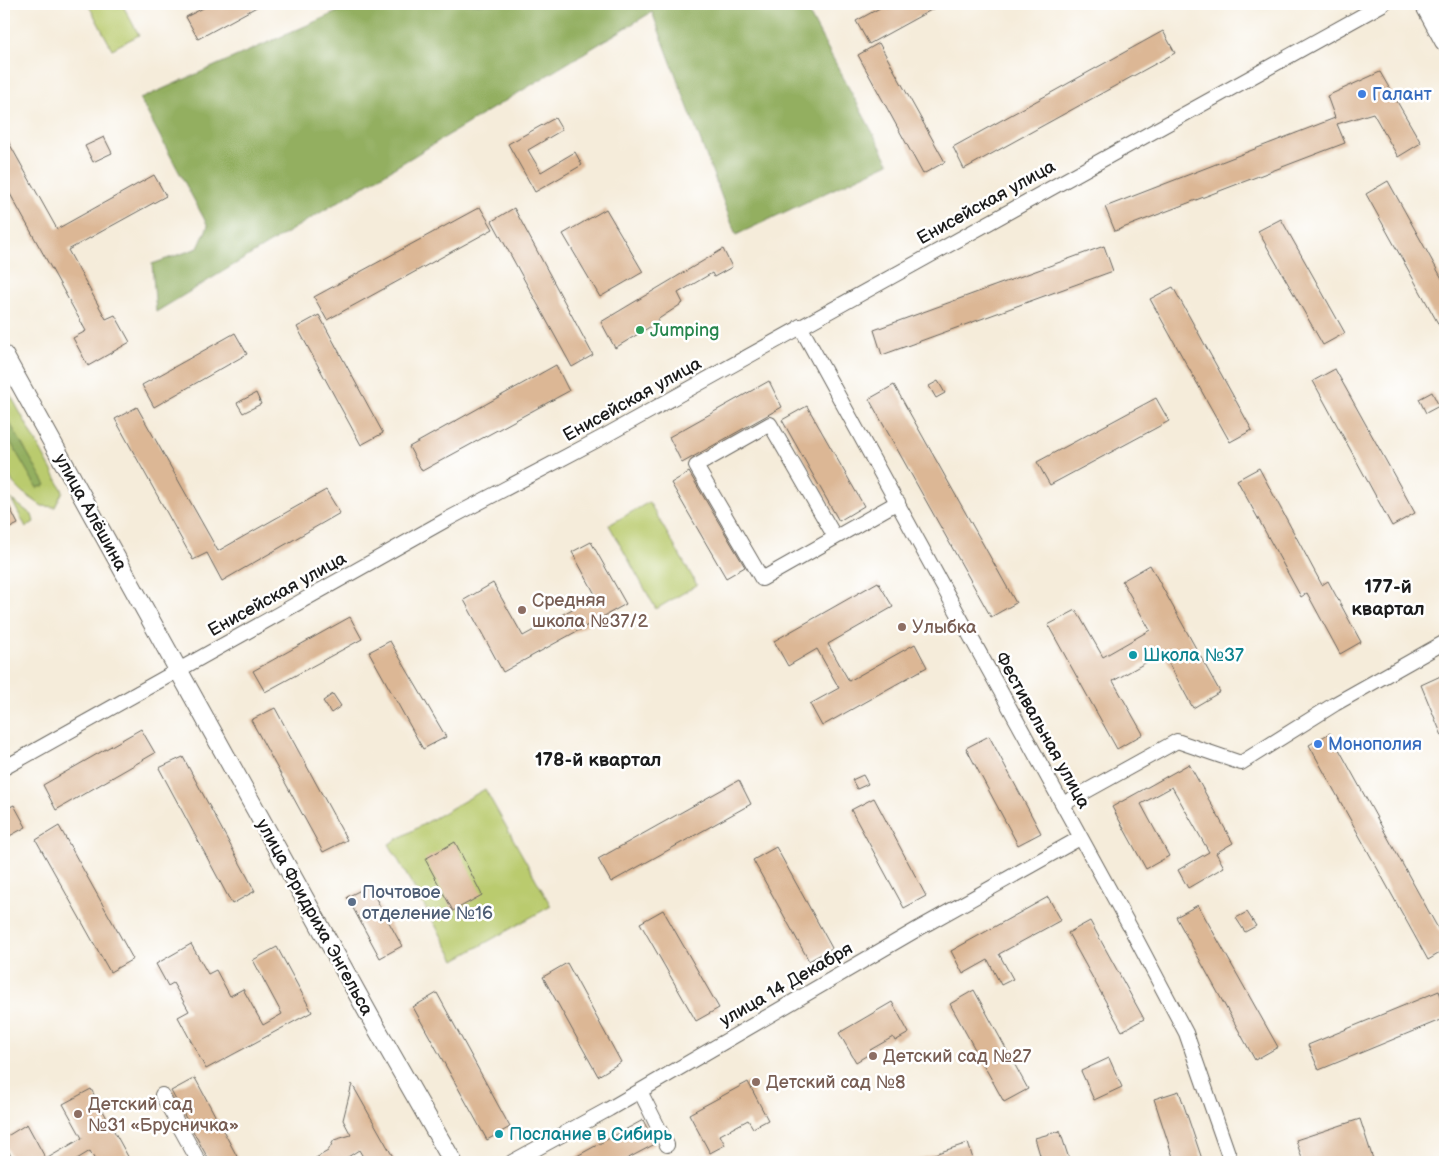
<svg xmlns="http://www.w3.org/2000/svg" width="1449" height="1166" font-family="'Balsamiq Sans',sans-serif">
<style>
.green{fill:#bacb6e;stroke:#6b7445}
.forest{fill:#93af61;stroke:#58663e}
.building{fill:#dcb795}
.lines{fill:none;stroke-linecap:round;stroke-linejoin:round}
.minor-casing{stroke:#68655e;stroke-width:16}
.tertiary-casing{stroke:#68655e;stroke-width:20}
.secondary-casing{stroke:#68655e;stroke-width:22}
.minor{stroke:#fff;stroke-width:14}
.tertiary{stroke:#fff;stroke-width:18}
.secondary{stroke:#fff;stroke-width:20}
.shop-dot{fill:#3f7fe0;stroke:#fff;stroke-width:2}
.leisure-dot{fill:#2e9e5b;stroke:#fff;stroke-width:2}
.education-dot{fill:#8d6e63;stroke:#fff;stroke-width:2}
.culture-dot{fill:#0f9aa8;stroke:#fff;stroke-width:2}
.service-dot{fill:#5c6f8a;stroke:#fff;stroke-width:2}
.labels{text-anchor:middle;stroke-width:5;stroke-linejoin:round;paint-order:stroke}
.shop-label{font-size:18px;fill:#366cbe;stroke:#fff;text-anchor:start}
.street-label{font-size:18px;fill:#1c1c1c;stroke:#fff}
.leisure-label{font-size:18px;fill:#27864d;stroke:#fff;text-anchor:start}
.education-label{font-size:18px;fill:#785e54;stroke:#fff;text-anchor:start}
.culture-label{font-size:18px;fill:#0d838f;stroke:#fff;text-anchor:start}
.service-label{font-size:18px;fill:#4e5e75;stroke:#fff;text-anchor:start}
.neighbourhood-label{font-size:19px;font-weight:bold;fill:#1c1c1c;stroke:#fff}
</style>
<rect width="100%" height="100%" fill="#fff"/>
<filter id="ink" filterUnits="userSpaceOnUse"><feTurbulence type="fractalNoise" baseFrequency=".02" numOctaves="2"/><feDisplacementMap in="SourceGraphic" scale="10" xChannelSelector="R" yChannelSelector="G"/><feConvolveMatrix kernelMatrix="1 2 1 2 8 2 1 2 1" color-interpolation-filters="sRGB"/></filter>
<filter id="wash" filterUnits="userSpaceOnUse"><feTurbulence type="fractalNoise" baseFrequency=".0096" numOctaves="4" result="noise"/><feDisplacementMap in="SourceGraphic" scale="20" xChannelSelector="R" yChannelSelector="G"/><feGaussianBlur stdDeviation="1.12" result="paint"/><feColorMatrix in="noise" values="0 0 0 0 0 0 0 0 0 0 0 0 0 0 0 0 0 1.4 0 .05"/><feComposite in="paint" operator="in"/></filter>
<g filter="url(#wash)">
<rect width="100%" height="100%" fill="#f5ecda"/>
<!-- green -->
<path class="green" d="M88 4H122L139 35 112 49Z
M4 383 63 491 55 507 42 506 22 492 13 483 4 464Z
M11 499 32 515 34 522 26 527Z
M649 502 697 585 656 609 609 525Z
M485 789 551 906 455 960 389 844Z"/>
<!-- forest -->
<path class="forest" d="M355 4H804L889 163 736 235 652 12 156 312 152 264 198 248 208 226 140 99Z
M4 413 46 485 37 488 4 431Z"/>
<g id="blocks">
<!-- building -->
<path class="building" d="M211 4H262L198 39 186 17Z
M887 4H942L869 44 856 21Z
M1163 31 1175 53 964 169 953 147Z
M879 43 945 162 923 174 858 55Z
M1380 72 1421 143 1398 157 1373 113 1337 124 1345 143 1115 231 1105 207 1335 118 1327 96Z
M555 118 562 130 528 150 541 172 575 152 582 165 535 192 508 144Z
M4 134 57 229 154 175 166 196 68 250 106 319 115 315 130 342 88 366 73 338 86 331 4 183Z
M104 137 112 153 93 162 85 146Z
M1388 181 1445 284V336L1366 194Z
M480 207 493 229 327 320 314 297Z
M514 208 593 355 572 367 492 221Z
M606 209 643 272 600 297 563 234Z
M1281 219 1345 333 1323 345 1258 231Z
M1104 246 1113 271 882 355 874 330Z
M723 249 732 267 714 277 712 273 678 293 683 303 657 320 658 322 615 348 601 322Z
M1173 287 1252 430 1230 442 1150 299Z
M319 315 383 433 361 445 297 327Z
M235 333 247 354 154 407 142 385Z
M556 365 569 391 422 471 409 447Z
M1335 369 1415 513 1392 526 1313 381Z
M769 381 782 407 682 463 669 437Z
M938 381 945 393 936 398 929 386Z
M894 385 1016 603 991 617 869 399Z
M1432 392 1439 406 1426 413 1419 399Z
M256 393 261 404 243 413 237 403Z
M1156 398 1169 421 1050 485 1037 462Z
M807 406 864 506 839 521 782 420Z
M137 407 218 551 326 490 340 513 222 581 207 553 193 560 115 419Z
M1259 468 1322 585 1328 581 1361 642 1340 654 1307 593 1301 597 1237 480Z
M689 472 745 567 726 578 671 483Z
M4 496 18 524 4 531Z
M591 542 626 604 503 672 464 600 493 583 523 636 596 596 572 552Z
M1150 565 1220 692 1193 708 1163 653 1113 681 1143 734 1117 749 1048 625 1076 610 1103 657 1150 630 1122 581Z
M878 582 893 607 828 644 849 681 915 644 927 667 822 726 810 704 839 688 817 649 788 666 774 641Z
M350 617 362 639 265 692 253 671Z
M390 641 446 737 423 749 369 652Z
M1445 674V743L1421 685Z
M333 694 341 706 331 713 323 701Z
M275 708 347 840 323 852 251 720Z
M141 729 155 753 56 810 43 785Z
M1330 733 1445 941V950L1428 960 1309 745Z
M989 736 1041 833 1018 845 966 748Z
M183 757 255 891 232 904 159 768Z
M1189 764 1233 843 1216 853 1224 867 1188 888 1178 870 1209 852 1172 787 1141 804 1169 856 1146 869 1112 807Z
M863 775 868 784 857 789 852 780Z
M739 780 751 804 611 882 598 859Z
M874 798 926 896 904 908 851 810Z
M14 805 26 827 4 839V810Z
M59 826 133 959 110 972 36 840Z
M455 842 482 895 453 911 425 859Z
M776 847 832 948 809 961 753 860Z
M369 886 402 946 380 958 347 897Z
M1048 897 1061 920 999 954 1013 979 1001 985 988 960 963 974 951 951Z
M1198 905 1278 1047 1255 1060 1176 917Z
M663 910 719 1008 696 1021 640 923Z
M1247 912 1256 926 1245 932 1236 918Z
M1090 921 1144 1019 1122 1031 1068 933Z
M191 944 208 974 216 970 230 996 243 989 263 1025 282 1014 253 960 277 947 312 1012 206 1069 178 1017 189 1011 173 983 168 986 156 964Z
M567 963 621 1062 598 1076 543 977Z
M974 990 1028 1089 1004 1102 950 1004Z
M1439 991 1445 1007V1018L1319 1070 1308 1045Z
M437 993 510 1127 487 1140 413 1007Z
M892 1002 909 1033 895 1041 893 1037 870 1050 871 1053 856 1062 839 1033Z
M1109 1058 1122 1087 1094 1100 1081 1071Z
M195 1078 240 1162H210L171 1091Z
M748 1082 768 1120 753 1128 748 1120 720 1135 725 1145 710 1153 689 1114Z
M352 1084 396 1162H366L359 1150 340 1162 314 1159 328 1151 334 1140 351 1135 343 1120Z
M91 1089 131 1162H96L90 1151 72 1162H14L4 1143V1138L27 1124 46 1159 82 1138 63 1104Z
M1179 1091 1203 1162H1174L1172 1154 1154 1099Z
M1360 1119 1374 1162H1303L1296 1140Z
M643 1120 655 1144 621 1162H566Z
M1060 1131 1070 1162H1042L1035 1138Z
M968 1143 974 1162H917L916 1160Z"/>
</g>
</g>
<g filter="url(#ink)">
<use href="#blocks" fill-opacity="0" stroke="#68655e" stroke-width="1"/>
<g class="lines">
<!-- minor casing -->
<g class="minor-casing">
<path id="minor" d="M800 326 1130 927 1186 1033 1231 1162
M835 537 770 424 696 466 762 579 898 502
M4 768 446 520 601 438 1383 4
M1063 804 1177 741 1241 763 1335 704 1445 642
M640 1091 667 1145
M162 1095 199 1162
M512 1162 609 1109 916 930 1080 838"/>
</g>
<!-- tertiary casing -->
<g class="tertiary-casing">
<path id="tertiary" d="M4 355 373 1022 453 1162"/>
</g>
<!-- secondary casing -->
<g class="secondary-casing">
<path id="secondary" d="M1425 4 1445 41"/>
</g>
<!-- minor -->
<use href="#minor" class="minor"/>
<!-- tertiary -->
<use href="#tertiary" class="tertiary"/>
<!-- secondary -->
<use href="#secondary" class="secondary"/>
</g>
</g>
<!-- markers -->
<g class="shop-dot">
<circle cx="1362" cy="94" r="5"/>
<circle cx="1318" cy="744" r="5"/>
</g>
<circle class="leisure-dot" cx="640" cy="330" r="5"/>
<g class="education-dot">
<circle cx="522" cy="610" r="5"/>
<circle cx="902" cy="627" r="5"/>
<circle cx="873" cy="1056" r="5"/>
<circle cx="756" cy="1082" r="5"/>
<circle cx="78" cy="1114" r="5"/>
</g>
<g class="culture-dot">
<circle cx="1133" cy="655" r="5"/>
<circle cx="499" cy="1134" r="5"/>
</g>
<circle class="service-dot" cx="352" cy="902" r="5"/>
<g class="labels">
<!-- shop labels -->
<g class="shop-label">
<text x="1372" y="100">Галант</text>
<text x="1328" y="750">Монополия</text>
</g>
<!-- street labels -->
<g class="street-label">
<text transform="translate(986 202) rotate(-29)" y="6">Енисейская улица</text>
<text transform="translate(632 399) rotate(-29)" y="6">Енисейская улица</text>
<text transform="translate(91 512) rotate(61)" y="6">улица Алёшина</text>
<text transform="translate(277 594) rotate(-29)" y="6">Енисейская улица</text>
<text transform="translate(1043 730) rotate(61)" y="6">Фестивальная улица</text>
<text transform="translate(315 917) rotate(61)" y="6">улица Фридриха Энгельса</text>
<text transform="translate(786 984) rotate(-30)" y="6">улица 14 Декабря</text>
</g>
<!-- leisure labels -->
<g class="leisure-label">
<text x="650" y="336">Jumping</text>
</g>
<!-- education labels -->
<g class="education-label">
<text x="532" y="606">Средняя<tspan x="532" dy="21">школа №37/2</tspan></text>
<text x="912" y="633">Улыбка</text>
<text x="883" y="1062">Детский сад №27</text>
<text x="766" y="1088">Детский сад №8</text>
<text x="88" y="1110">Детский сад<tspan x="88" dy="21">№31 «Брусничка»</tspan></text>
</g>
<!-- culture labels -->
<g class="culture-label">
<text x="1143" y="661">Школа №37</text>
<text x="509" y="1140">Послание в Сибирь</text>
</g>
<!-- service labels -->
<g class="service-label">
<text x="362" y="898">Почтовое<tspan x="362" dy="21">отделение №16</tspan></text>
</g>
<!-- neighbourhood labels -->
<g class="neighbourhood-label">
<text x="1388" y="593">177-й<tspan x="1388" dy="22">квартал</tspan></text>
<text x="598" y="766">178-й квартал</text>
</g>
</g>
<!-- margin -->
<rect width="1449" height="1166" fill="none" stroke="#fff" stroke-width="20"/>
</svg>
